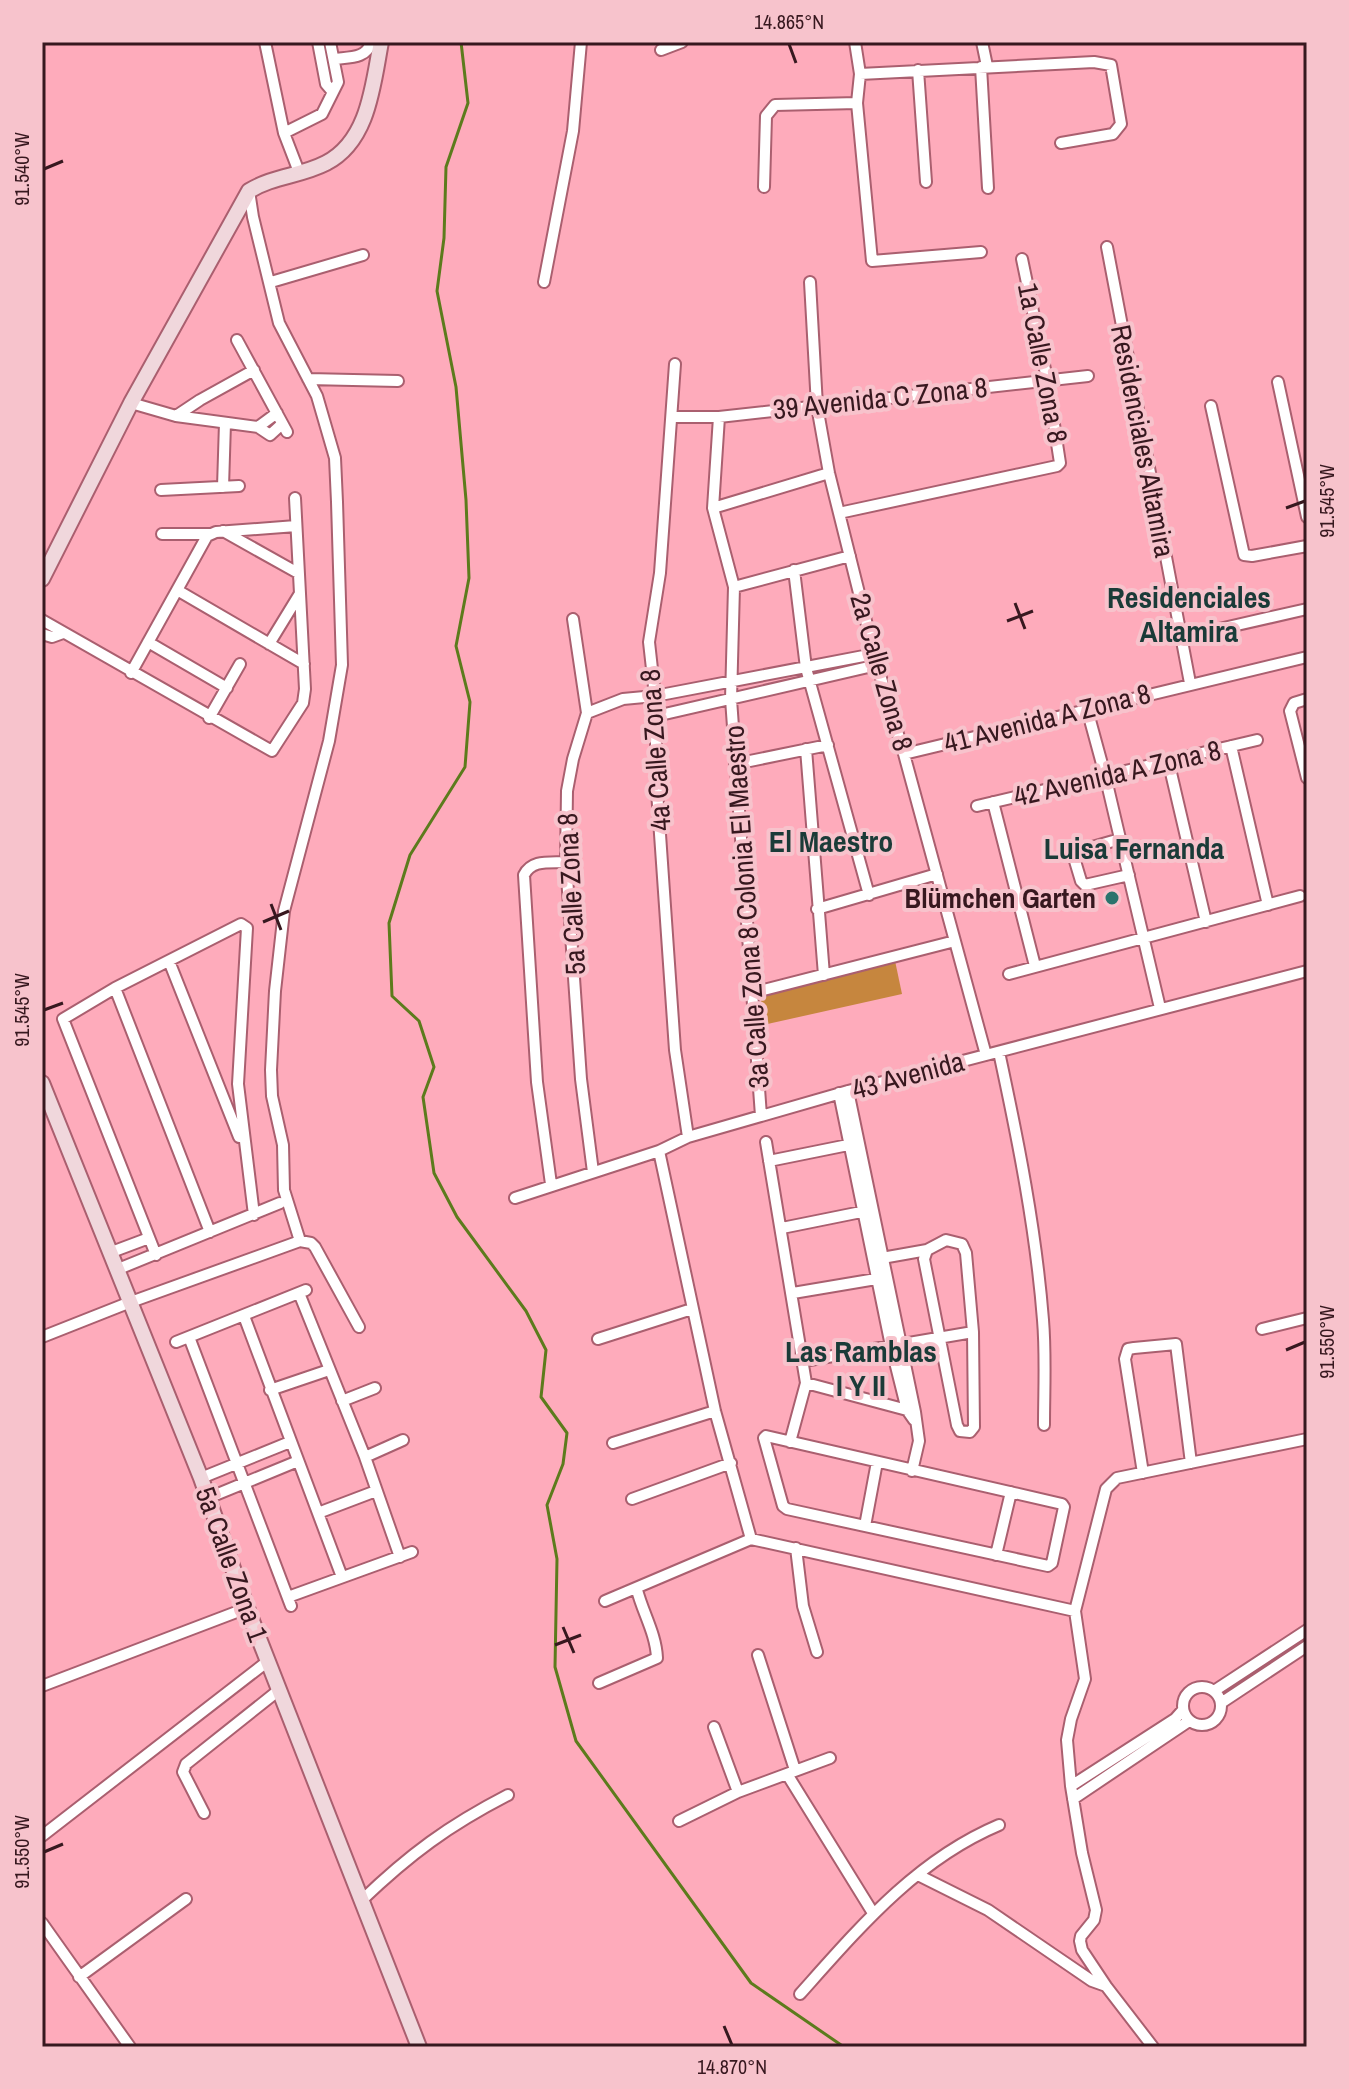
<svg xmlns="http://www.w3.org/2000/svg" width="1349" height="2089" font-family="'Archivo Narrow',sans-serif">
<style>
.green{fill:#c6863e}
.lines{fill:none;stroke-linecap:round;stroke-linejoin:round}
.stream{stroke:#5c7b1c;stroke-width:3}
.street-casing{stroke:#aa5f6f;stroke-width:14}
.secondary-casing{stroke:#aa5f6f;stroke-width:18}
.street{stroke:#fff;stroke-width:10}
.secondary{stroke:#f0d7dc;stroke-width:14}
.ticks{fill:none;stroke:#37181f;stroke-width:3}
.poi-dot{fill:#2b746d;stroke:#f7c3cc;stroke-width:3}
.labels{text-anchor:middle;stroke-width:8;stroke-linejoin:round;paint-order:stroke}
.street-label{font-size:28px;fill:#37181f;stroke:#f7c3cc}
.poi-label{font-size:28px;font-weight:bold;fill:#37181f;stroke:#f7c3cc;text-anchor:end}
.neighbourhood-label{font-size:30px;font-weight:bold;fill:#1a3b38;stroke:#f7c3cc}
.neatline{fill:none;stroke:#37181f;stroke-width:3}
.ticks-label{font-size:20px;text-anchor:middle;fill:#37181f}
</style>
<rect width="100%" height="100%" fill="#feabbb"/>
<!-- green -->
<path class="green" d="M894 956 902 994 763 1025 760 991Z"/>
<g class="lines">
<!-- stream -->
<path class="stream" d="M461 42 468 103 446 167 444 238 437 291 456 387 466 500 469 578 456 646 470 702 465 767 410 855 389 923 392 996 419 1021 434 1067 423 1097 434 1173 457 1217 526 1311 546 1350 541 1397 567 1433 563 1464 547 1505 557 1559 555 1667 576 1741 751 1983 844 2047"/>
<!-- street casing -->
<g class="street-casing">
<path id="street" d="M265 42 284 133 322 114 338 82 330 42
M318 42 326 84 332 91
M855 42 860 74 857 103 872 261 981 252
M982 42 987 66
M661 50 682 42
M334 59C349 57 367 59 371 42
M981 67 988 188
M918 70 926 182
M860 74 1094 62 1111 65 1121 124 1113 134 1061 143
M284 133 299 172
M764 187 766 116 775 105 857 103
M249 191 253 217 279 323 317 396 335 458 337 502 342 665 329 741 284 911 275 991 271 1070 272 1096 283 1145 284 1190 300 1241 311 1243 315 1247 359 1327
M1107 247 1190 683
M271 282 363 255
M544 282 573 131 581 42
M810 282 817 406 829 473 877 665 904 754 986 1055
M237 340 287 432
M675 364 660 573 649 642 655 696 657 791 675 1050 688 1137
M308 379 398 381
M1278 382 1307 517
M131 403 176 416 258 427 270 435 282 424
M1211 406 1244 555 1252 556 1307 546
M176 416 200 400 254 370
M672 417H719L1088 376
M719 417 713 508 734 587 731 699 761 1116
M258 427 277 413
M223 487 225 423
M161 490 239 486
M713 508 829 473
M839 513 1057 466 1060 463 1047 379 1022 259
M223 531 298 573
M162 534H211
M794 570 806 668 869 895
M734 587 850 556
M177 590 304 664
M573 619 587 713 573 759 567 791 566 862 581 1079 593 1172
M42 620 272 751 303 703 305 689 295 498
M42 634 52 637 63 633
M1180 638 1307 609
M148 642 227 688
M269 644 299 595
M131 673 207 536 216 532 296 526
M1307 699 1294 703 1290 711 1307 778
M1087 709 1105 775 1160 1008
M587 713 623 699 655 696 874 654
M656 716 877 665
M209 718 240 664
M1231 746 1268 905
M806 749 824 975
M904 754 1307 657
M1168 760 1206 922
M735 764 828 745
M993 802 1035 966
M977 806 1257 740
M1120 839 1082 850 1075 861 1081 881 1085 885 1129 875
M817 909 937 874
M169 961 239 1137
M1009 974 1300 896
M115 988 210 1232
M752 993 955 941
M999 1052C1018 1140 1036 1230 1043 1320 1046 1355 1044 1391 1044 1425
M848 1091 915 1412 919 1441 912 1471
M839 1093 891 1346 907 1410 914 1420
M766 1142 806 1383 790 1442
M659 1151 715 1411 751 1539
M769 1161 853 1144
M551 1184 537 1082 524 875C532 859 550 863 566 862
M515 1198 659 1151 688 1137 848 1091 1307 971
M782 1228 866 1211
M946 1240 962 1244 966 1253 973 1332 974 1427 970 1432 960 1431 957 1425 924 1259 927 1250Z
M109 1253 149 1238
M156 1255 63 1019 115 988 241 924 247 928 238 1084 254 1215
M882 1258 927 1250
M116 1270 280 1203
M299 1293 365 1457 400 1557
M793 1293 882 1278
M244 1316 342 1577
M1262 1329 1307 1318
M42 1337 128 1303 300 1241
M189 1337 291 1606
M598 1339 692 1309
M176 1342 306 1290
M804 1361 973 1332
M806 1383 907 1410
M270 1390 329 1370
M342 1401 375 1388
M766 1436 1062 1504 1064 1507 1052 1563 1048 1566 787 1509 783 1506 764 1438Z
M613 1443 715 1411
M365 1457 403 1440
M1143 1473 1125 1359 1128 1349 1134 1348 1176 1344 1191 1463
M201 1478 290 1442
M208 1498 298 1461
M632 1499 731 1463
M318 1513 376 1491
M865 1526 877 1462
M796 1548 803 1606 817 1652
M996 1555 1011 1492
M288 1597 412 1552
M605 1601 751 1539 1075 1611
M758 1655 795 1770
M599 1683 657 1658C656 1634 643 1613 637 1590
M42 1686 247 1608
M1183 1706a19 19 0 1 1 38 0a19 19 0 1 1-38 0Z
M1214 1691 1307 1630
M1221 1703 1307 1646
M714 1727 738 1792
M787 1774 873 1913
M1071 1786 1175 1719 1183 1710
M1073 1799 1189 1721
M204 1813 183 1772 186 1764 279 1690
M679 1821 738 1792 830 1758
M42 1836 268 1661
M918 1875 988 1910 1092 1981 1106 1986
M361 1901C410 1854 448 1826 508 1795
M42 1923 130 2047
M79 1977 186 1899
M800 1994C859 1928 916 1860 999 1825
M1153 2047 1106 1986 1082 1950 1080 1941 1081 1936 1094 1920 1096 1910 1082 1853 1071 1786 1067 1740 1071 1719 1085 1679 1075 1611 1106 1489 1117 1478 1307 1439"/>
</g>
<!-- secondary casing -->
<g class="secondary-casing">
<path id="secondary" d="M42 579 131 403 249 191C273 176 301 176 326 163 369 141 373 84 381 42
M42 1083 201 1478 247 1608 419 2047"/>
</g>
<!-- street -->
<use href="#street" class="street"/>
<!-- secondary -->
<use href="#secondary" class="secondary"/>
</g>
<!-- ticks -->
<path class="ticks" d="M789 44 796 63M44 169 63 161M1286 508 1305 501M1015 603 1025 629M1007 621 1033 611M271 904 281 930M263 922 289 911M44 1010 63 1003M1286 1350 1305 1342M563 1627 574 1653M555 1645 581 1635M44 1852 63 1844M724 2026 732 2045"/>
<!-- markers -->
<circle class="poi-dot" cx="1112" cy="898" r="8"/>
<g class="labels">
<!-- street labels -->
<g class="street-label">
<text transform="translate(1043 363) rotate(79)" y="10">1a Calle Zona 8</text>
<text transform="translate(880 398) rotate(-6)" y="10">39 Avenida C Zona 8</text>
<text transform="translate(1143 441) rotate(79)" y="10">Residenciales Altamira</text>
<text transform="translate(882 672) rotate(74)" y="10">2a Calle Zona 8</text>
<text transform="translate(1047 718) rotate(-14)" y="10">41 Avenida A Zona 8</text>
<text transform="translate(655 750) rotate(-94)" y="10">4a Calle Zona 8</text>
<text transform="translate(1117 773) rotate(-13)" y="10">42 Avenida A Zona 8</text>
<text transform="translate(571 894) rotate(-93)" y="10">5a Calle Zona 8</text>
<text transform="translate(746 907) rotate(-94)" y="10">3a Calle Zona 8 Colonia El Maestro</text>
<text transform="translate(908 1075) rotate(-15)" y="10">43 Avenida</text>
<text transform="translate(232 1564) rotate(70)" y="10">5a Calle Zona 1</text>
</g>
<!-- poi labels -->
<g class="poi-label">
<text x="1096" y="908">Blümchen Garten</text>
</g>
<!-- neighbourhood labels -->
<g class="neighbourhood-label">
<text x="1189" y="608">Residenciales<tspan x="1189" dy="34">Altamira</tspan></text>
<text x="831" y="852">El Maestro</text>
<text x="1134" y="859">Luisa Fernanda</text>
<text x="861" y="1362">Las Ramblas<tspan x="861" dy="34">I Y II</tspan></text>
</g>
</g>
<!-- border -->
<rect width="1349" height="2089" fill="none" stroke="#f7c3cc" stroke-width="88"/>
<rect x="44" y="44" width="1261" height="2001" class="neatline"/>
<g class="ticks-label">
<text x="789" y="29">14.865°N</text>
<text transform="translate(22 169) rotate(-90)" y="7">91.540°W</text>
<text transform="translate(1327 501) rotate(-90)" y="7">91.545°W</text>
<text transform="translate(22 1010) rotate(-90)" y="7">91.545°W</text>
<text transform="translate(1327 1342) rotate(-90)" y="7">91.550°W</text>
<text transform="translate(22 1852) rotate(-90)" y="7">91.550°W</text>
<text x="732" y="2074">14.870°N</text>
</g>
</svg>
